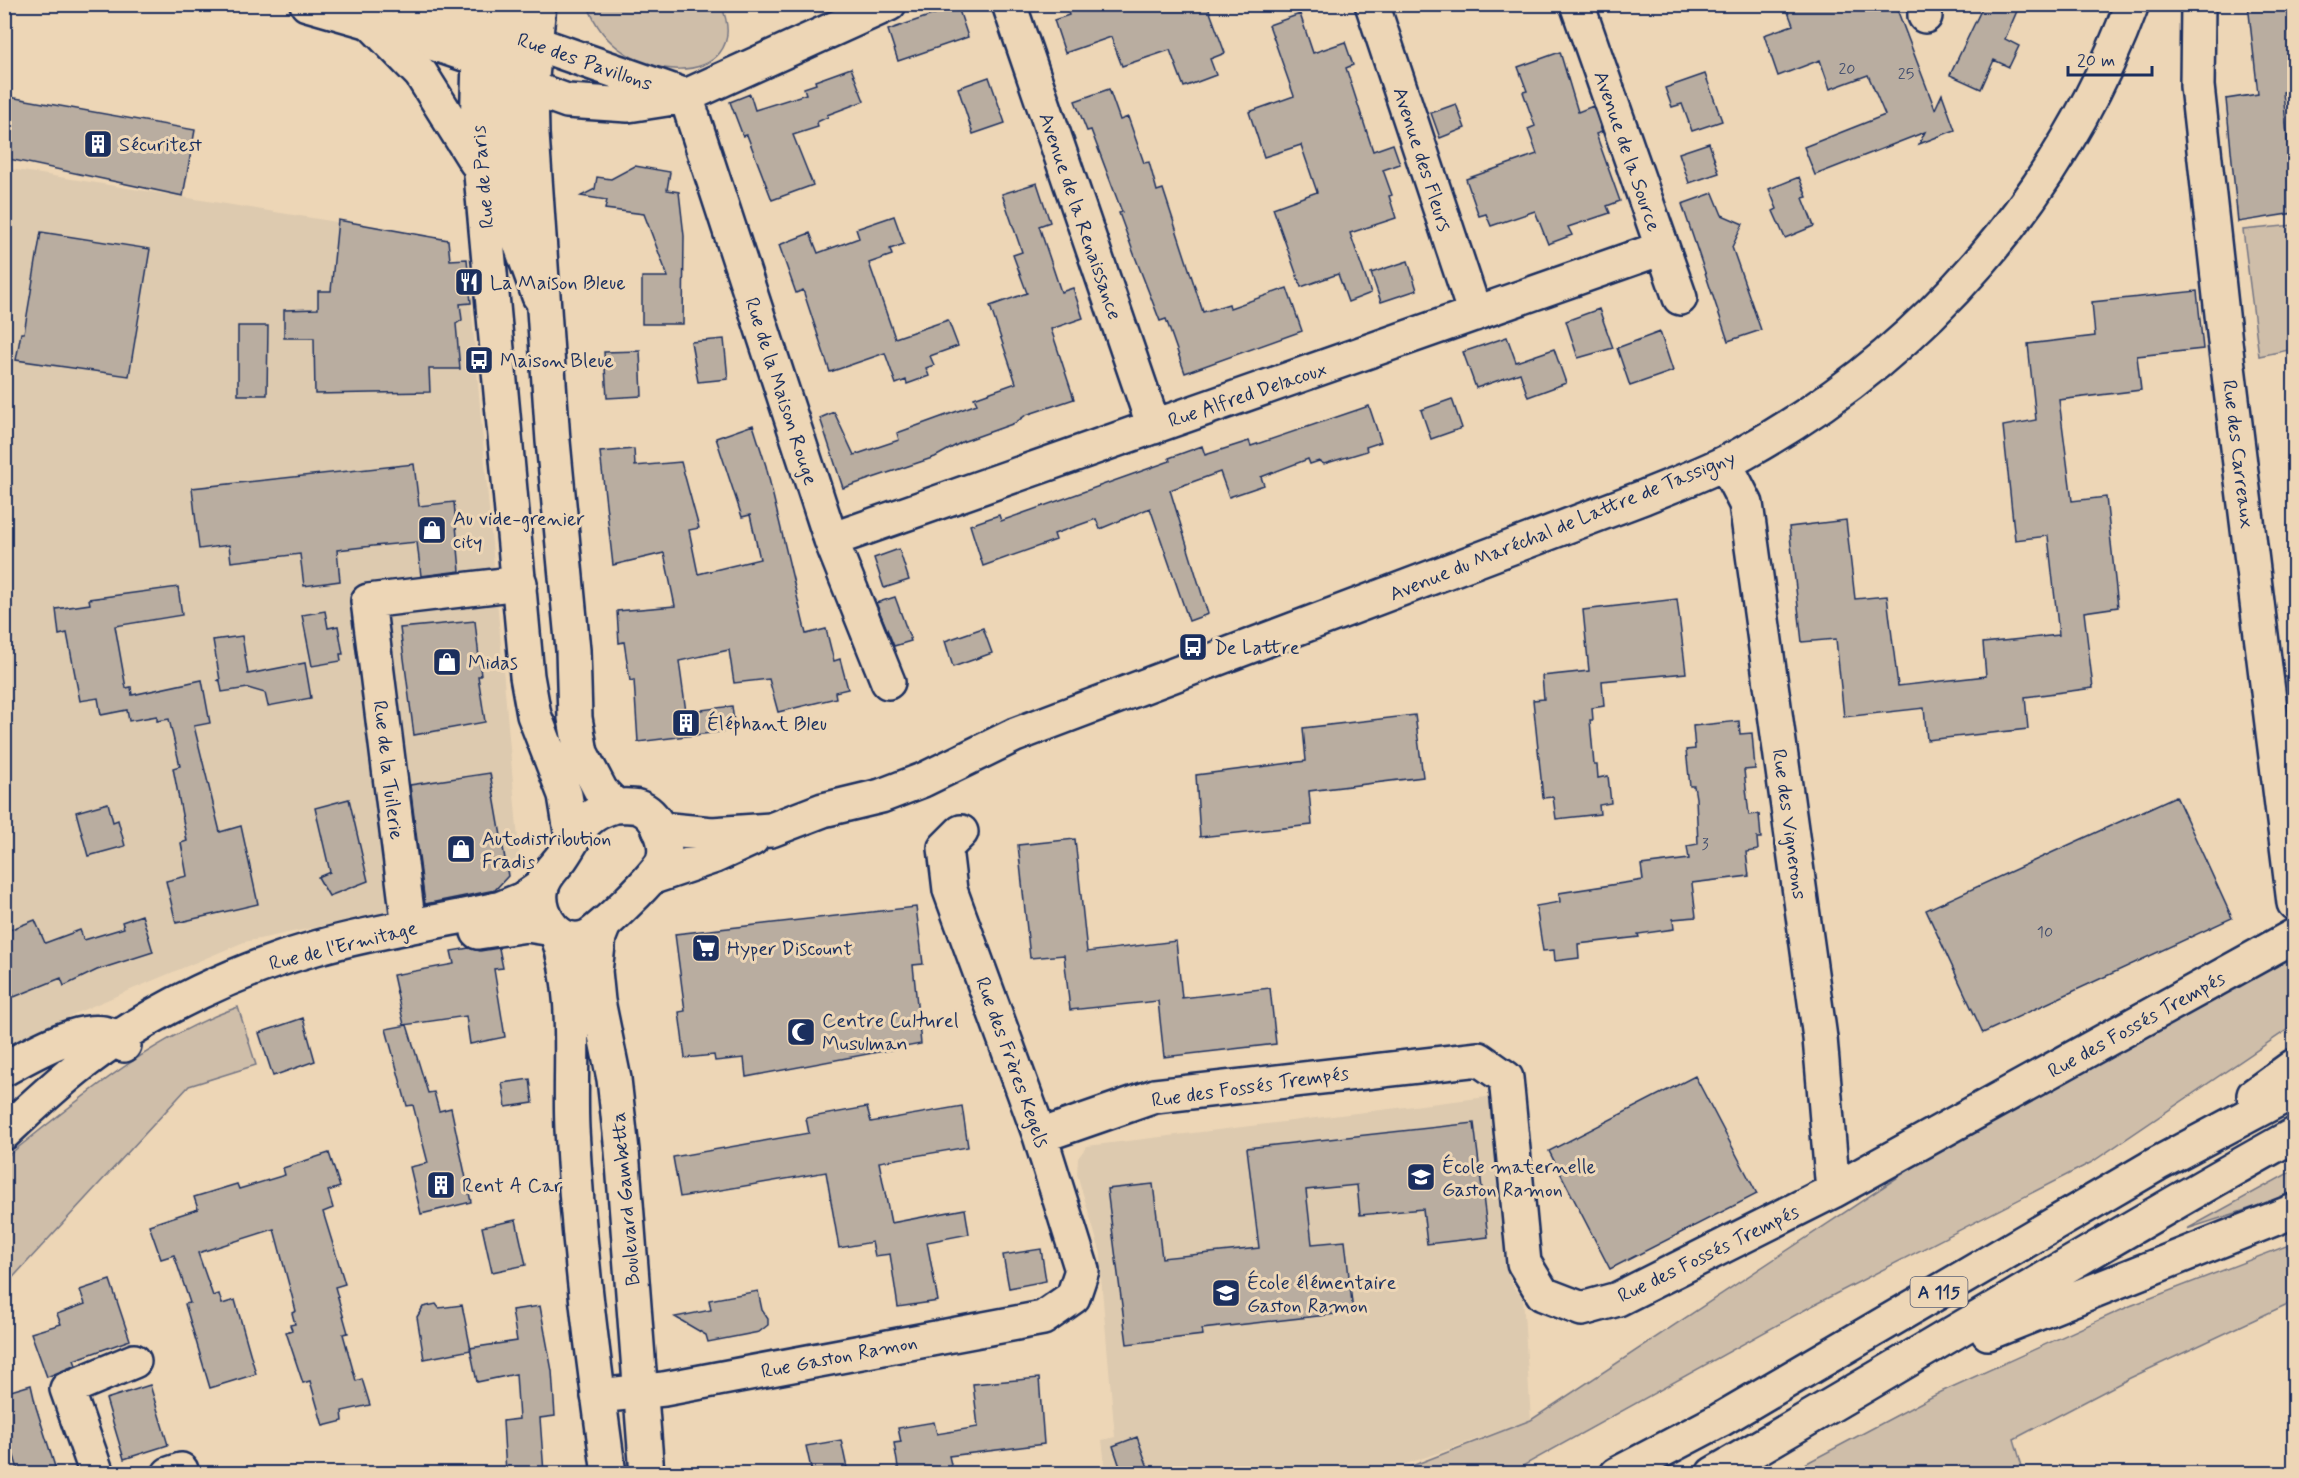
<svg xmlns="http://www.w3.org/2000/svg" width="2299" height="1478" font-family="Mynerve,sans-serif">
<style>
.built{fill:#ddcaaf}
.green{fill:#cfbea9;stroke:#757684;stroke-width:1.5}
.building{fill:#b9ada0;stroke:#1b2f5e;stroke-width:1.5}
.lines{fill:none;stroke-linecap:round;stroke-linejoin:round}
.minor-casing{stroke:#1b2f5e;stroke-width:38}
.major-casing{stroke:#1b2f5e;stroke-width:38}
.highway-casing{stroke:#1b2f5e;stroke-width:38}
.minor{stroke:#edd6b6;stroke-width:33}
.major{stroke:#edd6b6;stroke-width:33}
.highway{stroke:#edd6b6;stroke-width:33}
.labels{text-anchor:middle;stroke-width:6;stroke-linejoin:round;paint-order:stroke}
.number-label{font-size:16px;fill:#424e6e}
.shield{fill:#edd6b6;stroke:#5a6178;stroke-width:1.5}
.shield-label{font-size:18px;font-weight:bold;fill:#1b2f5e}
.street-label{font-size:20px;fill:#1b2f5e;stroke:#edd6b6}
.poi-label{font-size:20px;fill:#1b2f5e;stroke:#edd6b6;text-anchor:start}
</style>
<rect width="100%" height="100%" fill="#edd6b6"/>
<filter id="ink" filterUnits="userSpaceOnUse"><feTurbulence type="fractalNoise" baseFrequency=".0167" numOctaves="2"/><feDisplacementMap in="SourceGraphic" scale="12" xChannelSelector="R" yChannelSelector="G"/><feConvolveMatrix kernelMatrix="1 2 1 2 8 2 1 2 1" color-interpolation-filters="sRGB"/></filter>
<g filter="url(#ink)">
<!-- built -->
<path class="built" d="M4 168 448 240 450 260 467 259 520 862 495 890 244 942 76 1013 5 1051Z
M1495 1096 1505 1266 1514 1288 1523 1297 1531 1420 1381 1473H1106L1102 1440 1115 1437 1101 1278V1254L1077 1174 1078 1158 1087 1146Z"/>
<!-- green -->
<path class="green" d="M588 5H721C758 90 615 91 588 5Z
M2294 225V349L2259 356 2243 230Z
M2294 953V1025L2092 1162 1810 1307 1510 1473 1391 1474 1531 1420 1942 1148Z
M238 1007 256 1065 189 1086 5 1286V1158C77 1101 150 1038 238 1007Z
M2294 1170V1194L2187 1229Z
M2294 1243V1301L2130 1378 2014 1439 2024 1473H1788L1941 1392 2130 1306Z"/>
<!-- building -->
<path class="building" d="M932 4H957L968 37 898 61 888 30 935 14Z
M1066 4H1207L1225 53 1210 59 1216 75 1184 87 1170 50 1122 66 1111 37 1065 53 1054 20 1069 15Z
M1785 4H1895L1935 109 1942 94 1955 130 1919 144 1925 132 1815 175 1804 147 1885 115 1868 75 1830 89 1820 60 1778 76 1764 35 1793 25Z
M1984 4H2020L2005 39 2019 46 2009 67 1994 60 1981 89 1950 75Z
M2248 4H2295V91L2283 92 2294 213 2238 222 2226 99 2258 94Z
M1300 14 1313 53 1345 42 1353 65 1346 68 1373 151 1393 144 1400 164 1383 170 1392 195 1389 196 1396 218 1350 233 1371 293 1348 302 1338 274 1301 287 1273 208 1317 192 1301 145 1264 157 1249 112 1294 96 1269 25Z
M1560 52 1578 112 1593 106 1602 132 1596 134 1620 201 1607 206 1610 213 1568 227 1572 235 1548 244 1535 211 1491 226 1486 214 1479 216 1466 179 1537 154 1528 129 1535 126 1523 92 1527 91 1518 67Z
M851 68 864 101 827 115 828 117 817 122 818 127 793 135 813 185 772 200 747 135 743 136 730 102 750 94 755 110 806 94 804 88 816 84 815 81Z
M1705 74 1722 121 1692 131 1682 104 1672 107 1665 88Z
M989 77 1005 123 973 134 958 88Z
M1109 89 1120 120 1128 117 1144 163 1149 162 1157 191 1163 189 1203 312 1229 304 1230 308 1287 288 1302 331 1185 373 1166 319 1160 321 1134 254 1119 213 1122 212 1091 130 1087 131 1075 101Z
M4 96 195 130 183 196 4 158Z
M1456 104 1465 128 1440 138 1431 113Z
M1709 143 1719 173 1689 183 1679 153Z
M635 166 670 172 667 190 679 192 684 236 683 324H642V277H668L644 214 605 209 607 200 581 196 595 189 597 177 611 179Z
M1799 177 1807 197 1803 198 1814 226 1785 238 1773 211 1777 209 1769 189Z
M1037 183 1050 222 1039 226 1061 292 1073 288 1083 318 1051 329 1074 399 1026 415 1015 423 962 442 935 457 843 488 820 418 834 412 854 455 899 440 897 433 977 404 974 398 1016 383 990 306 1027 293 1013 255 1022 252 1002 194Z
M1713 193 1722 215 1743 224 1732 247 1761 330 1728 341 1682 204Z
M894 216 904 244 890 249 892 255 869 263 895 338 948 320 958 346 930 356 934 365 926 368 929 376 907 384 906 380 896 384 885 353 830 372 803 290 796 293 779 245 810 233 818 253 859 238 856 229Z
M338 220 448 240 450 260 467 259 471 303 460 304 462 320 456 324 460 369H429L430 392 315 394 314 338H284V310L318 309V291H331Z
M41 232 150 249 129 376 16 360 21 333H24Z
M1408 261 1417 290 1381 302 1371 273Z
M2197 291 2203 349 2137 356 2141 390 2059 400 2072 501 2106 497 2118 607 2084 612 2093 688 2025 697 2028 729 1927 740 1924 708 1844 717 1836 639 1802 642 1789 527 1846 520 1855 599 1887 596 1898 686 1986 676 1983 643 2059 635 2048 536 2015 540 2003 426 2036 420 2028 344 2095 336 2092 302Z
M1599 309 1613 348 1578 358 1566 321Z
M238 326H268L267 395H238Z
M1660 332 1673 371 1630 386 1617 348Z
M1507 337 1516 362 1554 349 1566 383 1528 397 1520 373 1476 388 1463 352Z
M724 339 728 379 698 382 691 342Z
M640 351 642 396 607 398 604 352Z
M1452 399 1462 428 1431 439 1421 410Z
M1369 406 1381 442 1366 447 1367 451 1324 464 1319 461 1310 464 1308 459 1261 477 1264 485 1229 497 1220 472 1170 490 1208 614 1189 621 1150 508 1100 529 1096 519 1054 534 1056 540 983 566 970 525 999 515 1001 521 1170 461 1169 458 1202 446 1205 455 1249 441 1251 446Z
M753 425 766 466 806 634 826 629 834 661 840 659 848 689 835 692 836 698 778 712 769 679 734 683 729 650 679 661 686 712 732 706 735 730 638 742 634 680 630 681 624 642 619 643 617 611 675 606 664 553 613 565 600 452 634 449 635 466 681 462 699 528 689 530 698 574 760 559 750 515 742 517 716 438Z
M414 464 419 506 454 502 460 571 421 576 417 542 373 546 337 550 340 581 304 586 300 554 231 562 229 545 199 549 192 488Z
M899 549 909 580 884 588 874 558Z
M178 587 182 615 115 626 126 688 131 687 132 695 202 680 210 723 194 726 220 832 241 826 258 904 176 923 166 881 187 876 181 843 187 841 173 768 180 766 169 719 157 721V716L129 721 127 710 101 715 98 698 80 701 67 633 59 635 56 609 90 604 89 599Z
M895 597 911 641 894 646 876 603Z
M1677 599 1686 673 1602 681 1604 706 1592 708 1593 720H1590L1594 765H1597L1598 778 1608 776 1611 803 1599 805 1600 814 1556 819 1553 797 1543 798 1533 700 1544 699 1542 676 1589 671 1583 610Z
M325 611 328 628 338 626 343 654H340L341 661 312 666 302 615Z
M475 621 481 676H478L485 722 414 735 400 628Z
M983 628 992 653 953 667 945 641Z
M242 636 248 674 305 663 311 698 268 706 265 693 248 688 222 692 220 681 217 680H220L213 640Z
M1415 715 1423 777 1309 791 1312 825 1200 837 1196 775 1306 761 1303 728Z
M1739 721 1740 734 1752 733 1755 769 1744 770 1749 815 1759 814 1761 838H1757L1758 850 1746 852 1749 876 1692 883 1696 917 1673 919 1674 929 1638 934 1639 937 1578 944 1579 958 1555 961 1554 950 1543 951 1536 906 1560 902 1559 893 1643 880 1641 865 1689 859 1687 846 1698 844 1696 798 1694 786H1690L1686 750 1695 749 1693 726Z
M490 773 508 876 495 890 425 904 410 785Z
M2176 796 2232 918 1983 1033 1926 910Z
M349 799 368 881 329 896 318 877 330 872 315 808Z
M108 803 113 822 118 820 125 846 88 856 76 812Z
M1075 839 1087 952 1176 941 1182 998 1270 988 1276 1044 1164 1057 1158 1001 1070 1010 1064 955 1030 958 1018 845Z
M916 907 923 964 913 965 921 1044 746 1077 744 1058 715 1061 714 1055 685 1058 679 1012 685 1011 675 934Z
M142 915 153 952 97 970 64 986 61 978 14 997 4 975V932L35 920 45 943 80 930 84 940 124 928 122 922Z
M469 948 480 951 499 948 503 968 494 969 505 1037 470 1044 466 1016 404 1025 393 975 454 964 451 951Z
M303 1018 315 1061 273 1076 259 1033Z
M407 1025 428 1093 434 1092 439 1111 451 1108 471 1202 421 1214 410 1167 428 1163 413 1105 407 1106 386 1029Z
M1695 1076 1757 1194 1610 1269 1549 1151Z
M530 1079 533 1103 506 1107 502 1083Z
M962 1106 968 1147 879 1162 891 1223 965 1209 969 1234 927 1242 938 1301 898 1307 890 1254 875 1256 872 1242 839 1248 826 1172 680 1197 673 1157 809 1133 806 1118 867 1107 871 1122Z
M1474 1123 1488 1237 1427 1244 1423 1209 1360 1215 1357 1185 1306 1190 1312 1244 1345 1241 1353 1312 1202 1329 1203 1335 1127 1344 1107 1189 1153 1184 1162 1258 1259 1248 1247 1148Z
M329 1153 340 1187 328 1191 333 1208 323 1212 345 1284 335 1287 348 1333 343 1334 356 1381 362 1379 370 1405 342 1411 343 1421 323 1426 310 1381 303 1383 286 1332 292 1330 290 1325 295 1324 292 1313 296 1311 274 1229 198 1253 213 1296 219 1294 222 1304 235 1300 256 1374 210 1388 185 1304 190 1303 174 1255 161 1259 149 1225 198 1209 194 1197 237 1184 239 1189 285 1175 283 1168Z
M516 1220 526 1265 492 1272 482 1227Z
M1041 1249 1046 1281 1009 1288 1003 1255Z
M110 1280 130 1340 74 1360 76 1365 47 1377 31 1333 61 1324 57 1314 85 1304 80 1290Z
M758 1291 762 1310 768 1319V1325L759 1332 708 1342 706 1335 675 1317 711 1310 709 1300Z
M436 1304 439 1308 462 1305 471 1350 424 1359 417 1317 423 1307Z
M540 1306 552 1371 555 1416 540 1418 544 1473H506L503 1421 519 1419 516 1374 477 1382 470 1348 517 1341 512 1310Z
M1039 1378 1044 1444 949 1456 953 1473H899L894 1443 901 1442 898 1428 934 1422 937 1434 978 1427 973 1384Z
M31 1385 36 1407 57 1473H19L14 1456 4 1459V1393Z
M150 1385 168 1445 124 1459 106 1399Z
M1137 1437 1150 1473H1122L1113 1446Z
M841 1440 848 1473H812L806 1446Z"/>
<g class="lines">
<!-- minor casing -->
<g class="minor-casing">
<path id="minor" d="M307 4 370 22 479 59 531 88 567 101 628 105 686 96 889 4
M407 4 535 43 678 93
M510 4 507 34 512 56
M1009 4 1154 427
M1372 4 1475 314
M1577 4 1680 298
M2198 4 2197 86 2225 342 2294 903
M1925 16V4
M496 57 504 74 505 132 520 243 539 296
M686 96 831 540 888 682
M1725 463 1746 504 1820 1038 1833 1191
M831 540 1662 248
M659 829 712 834 771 830 823 810 881 796 923 780 1015 735 1644 497C1678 483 1712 471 1744 453 1923 354 2061 196 2132 4
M653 877 715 856 752 839
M409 927 368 601 520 583
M478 932 527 925 553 929
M4 1069C32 1054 98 1012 124 1045
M4 1133C32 1107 60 1080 90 1058 155 1008 240 969 319 947 379 930 441 922 501 908L523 899 542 886
M1040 1136 1155 1096 1479 1059 1506 1078 1524 1263 1543 1294 1582 1309 1618 1299 1833 1191 2294 936
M598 1396 664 1389 1043 1318 1073 1297 1082 1270 1040 1136 950 890 945 848 961 832
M97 1474 67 1389 134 1361
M169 1474 181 1470"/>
</g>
<!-- major casing -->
<g class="major-casing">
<path id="major" d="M487 4 479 59 477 131 527 676 534 715 565 795 572 838
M539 4 531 88 532 134 553 441 573 650 575 718 581 753 601 791 615 806
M370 22 421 74 476 162
M615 806C623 806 631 805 638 807 657 813 669 843 663 861 659 873 599 932 587 937 559 948 538 916 541 892 542 877 554 868 562 857 579 832 582 815 615 806Z
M603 927 599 937 595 971 598 1001 614 1079 622 1151 647 1474
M557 934C579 995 569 1064 572 1129 578 1244 593 1359 609 1474"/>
</g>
<!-- highway casing -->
<g class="highway-casing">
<path id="highway" d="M2254 1095 2294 1066
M1988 1333 2294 1211
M1617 1474 1720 1420 2157 1164 2294 1091
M1713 1474C1908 1362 2098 1244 2294 1135"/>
</g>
<!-- minor -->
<use href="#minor" class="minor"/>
<!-- major -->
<use href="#major" class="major"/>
<!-- highway -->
<use href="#highway" class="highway"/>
</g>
</g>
<!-- icons -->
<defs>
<g id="building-square" transform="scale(1.5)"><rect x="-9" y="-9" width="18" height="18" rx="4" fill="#1b2f5e" stroke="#edd6b6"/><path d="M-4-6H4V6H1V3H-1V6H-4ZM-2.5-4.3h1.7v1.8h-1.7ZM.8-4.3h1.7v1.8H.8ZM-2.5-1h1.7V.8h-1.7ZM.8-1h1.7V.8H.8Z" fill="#fff"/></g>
<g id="restaurant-square" transform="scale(1.5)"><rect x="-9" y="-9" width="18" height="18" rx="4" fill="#1b2f5e" stroke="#edd6b6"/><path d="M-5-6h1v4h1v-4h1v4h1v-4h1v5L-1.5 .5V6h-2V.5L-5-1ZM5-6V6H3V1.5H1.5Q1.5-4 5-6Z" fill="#fff"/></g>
<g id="bus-square" transform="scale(1.5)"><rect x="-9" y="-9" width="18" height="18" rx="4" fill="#1b2f5e" stroke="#edd6b6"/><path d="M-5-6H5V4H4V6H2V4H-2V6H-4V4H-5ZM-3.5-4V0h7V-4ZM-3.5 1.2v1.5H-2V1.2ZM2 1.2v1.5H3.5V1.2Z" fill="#fff"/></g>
<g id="shop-square" transform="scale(1.5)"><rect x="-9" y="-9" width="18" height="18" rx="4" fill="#1b2f5e" stroke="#edd6b6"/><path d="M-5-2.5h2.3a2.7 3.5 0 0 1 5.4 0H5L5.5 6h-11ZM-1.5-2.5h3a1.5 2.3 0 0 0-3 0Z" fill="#fff"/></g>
<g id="supermarket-square" transform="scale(1.5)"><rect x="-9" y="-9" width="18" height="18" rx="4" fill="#1b2f5e" stroke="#edd6b6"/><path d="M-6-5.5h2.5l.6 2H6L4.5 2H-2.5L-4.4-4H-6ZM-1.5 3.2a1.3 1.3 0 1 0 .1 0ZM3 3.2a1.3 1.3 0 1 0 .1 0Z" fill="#fff"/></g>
<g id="mosque-square" transform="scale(1.5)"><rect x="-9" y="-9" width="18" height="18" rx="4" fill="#1b2f5e" stroke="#edd6b6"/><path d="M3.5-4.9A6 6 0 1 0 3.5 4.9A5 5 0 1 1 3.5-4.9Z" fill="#fff"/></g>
<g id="school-square" transform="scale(1.5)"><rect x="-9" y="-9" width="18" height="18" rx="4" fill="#1b2f5e" stroke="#edd6b6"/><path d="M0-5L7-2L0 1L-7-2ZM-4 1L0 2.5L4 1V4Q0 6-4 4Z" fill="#fff"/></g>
</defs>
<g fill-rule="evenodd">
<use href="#building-square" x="98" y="144"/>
<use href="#restaurant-square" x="469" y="282"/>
<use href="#bus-square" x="479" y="360"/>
<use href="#shop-square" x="432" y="530"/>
<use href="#bus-square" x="1193" y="647"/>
<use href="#shop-square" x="447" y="662"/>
<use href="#building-square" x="686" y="723"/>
<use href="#shop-square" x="461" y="849"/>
<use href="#supermarket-square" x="706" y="948"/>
<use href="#mosque-square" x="801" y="1032"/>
<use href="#school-square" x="1421" y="1177"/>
<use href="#building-square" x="441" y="1185"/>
<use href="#school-square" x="1226" y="1293"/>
</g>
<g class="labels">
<!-- number labels -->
<g class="number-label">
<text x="1847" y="74">20</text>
<text x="1906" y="79">25</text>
<text x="1705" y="849">3</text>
<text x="2045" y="937">10</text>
</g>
<!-- shield labels -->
<rect class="shield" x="1910.5" y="1277" width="57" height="30" rx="4.5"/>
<g class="shield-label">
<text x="1939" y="1298">A 115</text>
</g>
<!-- street labels -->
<g class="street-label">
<text transform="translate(585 61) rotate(19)" y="7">Rue des Pavillons</text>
<text transform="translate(1628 151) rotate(71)" y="7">Avenue de la Source</text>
<text transform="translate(1423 159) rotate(72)" y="7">Avenue des Fleurs</text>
<text transform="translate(482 177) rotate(-95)" y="7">Rue de Paris</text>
<text transform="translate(1081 216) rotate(71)" y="7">Avenue de la Renaissance</text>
<text transform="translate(782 391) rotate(72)" y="7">Rue de la Maison Rouge</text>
<text transform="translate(1247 394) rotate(-19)" y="7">Rue Alfred Delacoux</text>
<text transform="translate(2239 454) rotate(83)" y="7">Rue des Carreaux</text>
<text transform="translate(1562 525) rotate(-22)" y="7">Avenue du Maréchal de Lattre de Tassigny</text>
<text transform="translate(389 770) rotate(83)" y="7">Rue de la Tuilerie</text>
<text transform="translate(1790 824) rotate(82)" y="7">Rue des Vignerons</text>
<text transform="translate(343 945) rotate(-14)" y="7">Rue de l'Ermitage</text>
<text transform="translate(2136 1024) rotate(-29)" y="7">Rue des Fossés Trempés</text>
<text transform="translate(1013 1062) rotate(70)" y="7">Rue des Frères Kegels</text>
<text transform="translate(1250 1086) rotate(-8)" y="7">Rue des Fossés Trempés</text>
<text transform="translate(625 1199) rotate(-95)" y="7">Boulevard Gambetta</text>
<text transform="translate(1708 1253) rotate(-26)" y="7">Rue des Fossés Trempés</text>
<text transform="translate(839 1356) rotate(-11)" y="7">Rue Gaston Ramon</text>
</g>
<!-- poi labels -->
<g class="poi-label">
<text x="119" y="151">Sécuritest</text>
<text x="490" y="289">La Maison Bleue</text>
<text x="500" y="367">Maison Bleue</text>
<text x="453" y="525">Au vide-grenier<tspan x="453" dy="23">city</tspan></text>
<text x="1214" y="654">De Lattre</text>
<text x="468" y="669">Midas</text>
<text x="707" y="730">Éléphant Bleu</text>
<text x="482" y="845">Autodistribution<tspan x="482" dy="23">Fradis</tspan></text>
<text x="727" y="955">Hyper Discount</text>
<text x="822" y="1027">Centre Culturel<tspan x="822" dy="23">Musulman</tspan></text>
<text x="1442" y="1173">École maternelle<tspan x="1442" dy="23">Gaston Ramon</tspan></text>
<text x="462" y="1192">Rent A Car</text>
<text x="1247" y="1289">École élémentaire<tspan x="1247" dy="23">Gaston Ramon</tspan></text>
</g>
</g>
<!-- margin -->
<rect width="2299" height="1478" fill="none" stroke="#edd6b6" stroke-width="24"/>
<rect x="12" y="12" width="2275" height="1454" fill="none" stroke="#1b2f5e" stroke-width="2" filter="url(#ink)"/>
<!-- scale -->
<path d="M2068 66v9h84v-9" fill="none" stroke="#1b2f5e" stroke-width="3"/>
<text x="2077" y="66" font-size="18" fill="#1b2f5e" stroke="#edd6b6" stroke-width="4.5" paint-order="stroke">20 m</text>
</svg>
